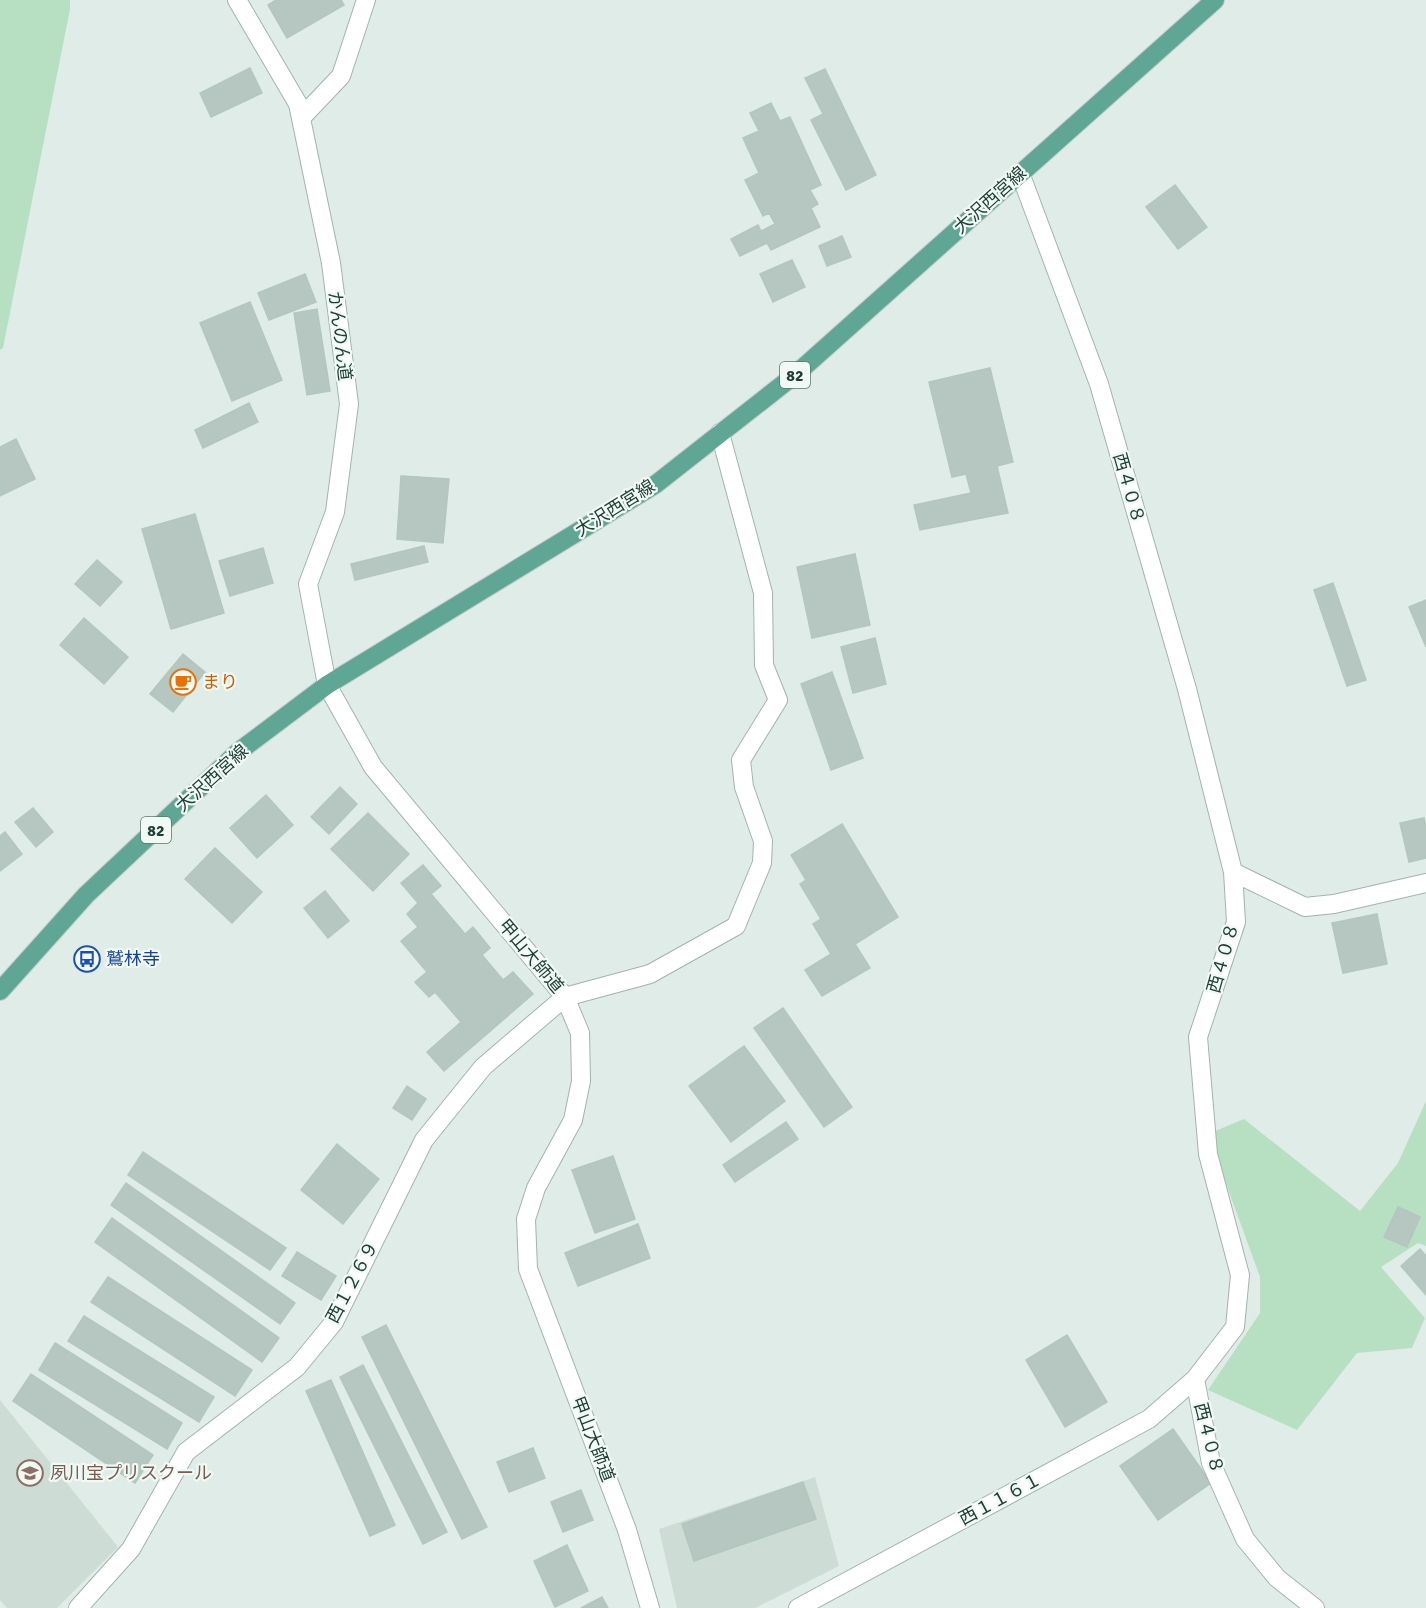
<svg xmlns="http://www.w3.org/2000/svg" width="1426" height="1608" font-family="Signika,'Noto Sans JP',sans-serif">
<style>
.built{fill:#cedcd6}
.green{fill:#b7e0c2}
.building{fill:#b5c7c0;stroke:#b2c7be;stroke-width:1.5}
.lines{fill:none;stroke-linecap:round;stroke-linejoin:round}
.minor-casing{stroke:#a2b4ae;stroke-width:20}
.major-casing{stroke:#c0c9c7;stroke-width:20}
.minor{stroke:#fff;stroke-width:18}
.major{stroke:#60a695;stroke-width:18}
.labels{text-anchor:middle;stroke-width:4.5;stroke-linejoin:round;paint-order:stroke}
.shield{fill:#f1f9f5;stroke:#5e766f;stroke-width:1.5}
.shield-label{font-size:16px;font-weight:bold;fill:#1f3e36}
.street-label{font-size:18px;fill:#1f3e36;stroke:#f1f9f5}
.food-label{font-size:18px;fill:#c56008;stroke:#f1f9f5;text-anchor:start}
.transit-label{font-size:18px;fill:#164399;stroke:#f1f9f5;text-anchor:start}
.education-label{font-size:18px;fill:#785e54;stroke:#f1f9f5;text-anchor:start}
</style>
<rect width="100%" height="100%" fill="#e0ece7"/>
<!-- built -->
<path class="built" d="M0 1400 118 1547 57 1608H7L0 1600Z
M815 1477 839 1566 755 1608H677L659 1529Z"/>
<!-- green -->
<path class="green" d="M0 0H70V9L3 348 0 350Z
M1426 1101V1246L1418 1243 1381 1267 1425 1318 1412 1348 1357 1353 1297 1430 1208 1390 1260 1313V1277L1208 1134 1244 1119 1360 1211 1398 1163Z"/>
<!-- building -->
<path class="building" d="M276 0H341L344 5 287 38 268 5Z
M250 68 262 93 211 117 200 93Z
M825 69 876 175 846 190 811 120 823 114 805 78Z
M771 103 780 121 790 117 821 185 810 190 818 204 811 208 820 227 771 250 767 243 740 256 731 239 758 225 761 231 775 224 769 213 763 216 745 180 759 173 743 138 759 131 750 113Z
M1175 185 1207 227 1178 249 1146 207Z
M842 236 851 257 827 266 819 246Z
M792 260 805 287 773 302 760 274Z
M305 274 316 302 269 320 258 293Z
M250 302 282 380 232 401 200 323Z
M317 309 330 391 307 395 294 313Z
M990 368 1013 462 997 466 1008 513 920 530 914 505 971 493 966 474 952 477 929 382Z
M249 403 258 422 203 448 195 430Z
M16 439 35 479 0 496V447Z
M401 476 449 479 443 543 397 539Z
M195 514 224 613 171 629 142 529Z
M424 546 428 562 355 580 351 564Z
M263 548 273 583 230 596 219 561Z
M855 554 870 625 812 638 797 567Z
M97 560 122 582 100 606 75 584Z
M1333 583 1366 680 1347 686 1314 590Z
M1426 600V647L1409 607Z
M84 618 128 657 104 684 60 645Z
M875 638 886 684 853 693 841 647Z
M183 654 205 672 173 712 150 694Z
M832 672 863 758 831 770 801 684Z
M340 787 357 804 329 834 311 817Z
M266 795 293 825 257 858 230 828Z
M33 808 53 832 36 847 15 822Z
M368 813 409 854 373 891 331 849Z
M1424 818 1426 827V858L1409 862 1400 823Z
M842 824 898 917 855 944 870 968 822 996 805 970 831 954 813 924 821 919 800 884 806 880 791 855Z
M5 832 22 854 0 871V836Z
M215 848 262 892 232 923 185 879Z
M423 865 441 886 431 894 465 934 473 927 490 948 482 955 503 980 513 972 533 994 444 1071 427 1052 461 1022 435 992 429 997 415 982 427 972 401 941 418 927 407 914 418 903 401 883Z
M325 891 349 921 328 938 304 908Z
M1377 914 1387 964 1343 973 1332 923Z
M783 1008 852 1107 824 1127 754 1028Z
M744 1046 785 1101 731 1142 689 1086Z
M407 1086 426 1099 412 1120 393 1108Z
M786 1122 798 1139 735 1182 723 1165Z
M337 1144 379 1179 343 1224 301 1190Z
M143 1152 286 1248 270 1270 128 1175Z
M613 1156 635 1219 595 1233 572 1170Z
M126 1183 295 1303 280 1324 111 1205Z
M1398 1207 1420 1217 1407 1247 1384 1237Z
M112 1218 279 1338 262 1362 95 1242Z
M638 1224 650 1258 578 1286 565 1253Z
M1420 1249 1426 1256V1295L1401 1266Z
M297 1252 336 1276 321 1300 282 1276Z
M108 1277 252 1370 235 1396 91 1302Z
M84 1316 214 1397 199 1422 68 1341Z
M386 1325 487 1527 462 1539 362 1337Z
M1067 1335 1107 1402 1065 1427 1026 1360Z
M55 1343 182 1423 167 1449 39 1370Z
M363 1365 447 1532 423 1544 340 1377Z
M31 1374 153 1455 135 1483 13 1401Z
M331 1380 395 1525 370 1536 306 1391Z
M1173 1429 1211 1483 1158 1520 1120 1466Z
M533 1448 545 1478 509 1492 497 1462Z
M803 1482 816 1519 694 1561 682 1524Z
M581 1490 593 1520 563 1532 551 1502Z
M567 1545 588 1591 555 1607 534 1561Z
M602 1597 608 1608H581Z"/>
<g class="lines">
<!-- minor casing -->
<g class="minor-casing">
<path id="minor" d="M237 0 298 104 331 263 349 404 335 512 308 584 327 685 373 767 565 997 580 1033 581 1081 573 1120 536 1188 526 1219 528 1269 627 1530 650 1608
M301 118 341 76 366 0
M1020 173 1099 384 1187 689 1233 872 1236 922 1198 1037 1208 1154 1240 1275 1235 1327 1195 1379 1211 1463 1245 1539 1277 1578 1315 1608
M1233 872 1305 907 1334 904 1426 883
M78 1608 131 1549 186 1452 297 1367 334 1322 424 1140 483 1067 565 997 650 974 736 926 762 863 763 841 744 787 741 760 778 700 764 665 763 593 720 433
M798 1608 1149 1419 1195 1379"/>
</g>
<!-- major casing -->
<g class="major-casing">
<path id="major" d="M0 991 86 895 238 752 327 685 656 484 796 374 1215 0"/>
</g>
<!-- minor -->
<use href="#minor" class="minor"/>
<!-- major -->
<use href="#major" class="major"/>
</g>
<!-- icons -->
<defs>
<g id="cafe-ring" transform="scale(1.35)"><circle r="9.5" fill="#f1f9f5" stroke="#e8710a" stroke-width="1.5"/><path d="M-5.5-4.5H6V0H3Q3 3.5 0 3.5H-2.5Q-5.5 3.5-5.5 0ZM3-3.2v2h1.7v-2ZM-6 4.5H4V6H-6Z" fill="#e8710a"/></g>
<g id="bus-ring" transform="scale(1.35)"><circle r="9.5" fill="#f1f9f5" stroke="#1a4fb4" stroke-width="1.5"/><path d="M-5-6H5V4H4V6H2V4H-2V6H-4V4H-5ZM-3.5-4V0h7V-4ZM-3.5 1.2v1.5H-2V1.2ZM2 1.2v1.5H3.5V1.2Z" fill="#1a4fb4"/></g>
<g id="school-ring" transform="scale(1.35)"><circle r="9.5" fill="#f1f9f5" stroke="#8d6e63" stroke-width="1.5"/><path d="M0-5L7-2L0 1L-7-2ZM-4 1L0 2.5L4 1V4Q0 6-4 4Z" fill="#8d6e63"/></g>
</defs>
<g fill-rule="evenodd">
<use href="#cafe-ring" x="183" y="682"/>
<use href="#bus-ring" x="87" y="959"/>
<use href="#school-ring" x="30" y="1473"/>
</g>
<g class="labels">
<!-- shield labels -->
<g class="shield">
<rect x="780" y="362" width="30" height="26" rx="4.5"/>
<rect x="141" y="817" width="30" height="26" rx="4.5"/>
</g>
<g class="shield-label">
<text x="795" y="381">82</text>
<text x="156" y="836">82</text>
</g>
<!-- street labels -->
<g class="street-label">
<text transform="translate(990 200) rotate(-42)" y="6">大沢西宮線</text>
<text transform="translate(340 336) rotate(83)" y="6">かんのん道</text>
<text transform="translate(1129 488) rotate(74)" y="6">西４０８</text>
<text transform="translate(615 508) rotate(-32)" y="6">大沢西宮線</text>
<text transform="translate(212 778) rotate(-42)" y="6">大沢西宮線</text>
<text transform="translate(531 956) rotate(50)" y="6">甲山大師道</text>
<text transform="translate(1223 958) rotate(-74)" y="6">西４０８</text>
<text transform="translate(352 1282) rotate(-62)" y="6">西１２６９</text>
<text transform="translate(1209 1438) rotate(76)" y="6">西４０８</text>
<text transform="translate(593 1439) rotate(69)" y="6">甲山大師道</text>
<text transform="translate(1000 1499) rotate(-28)" y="6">西１１６１</text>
</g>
<!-- food labels -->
<g class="food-label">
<text x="202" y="688">まり</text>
</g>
<!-- transit labels -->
<g class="transit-label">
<text x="106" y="965">鷲林寺</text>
</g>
<!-- education labels -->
<g class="education-label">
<text x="50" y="1479">夙川宝プリスクール</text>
</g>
</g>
</svg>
